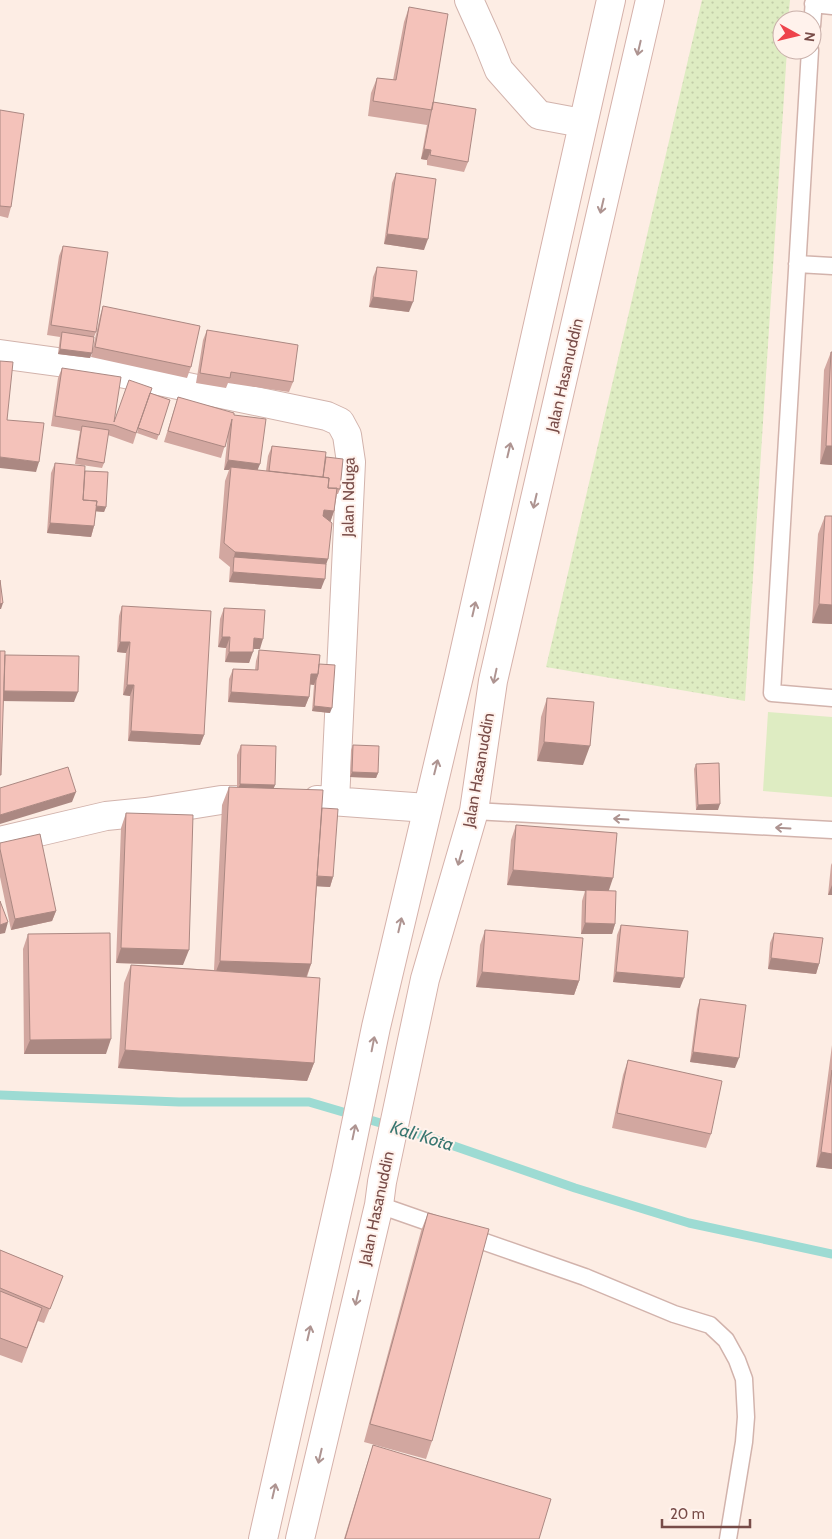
<svg xmlns="http://www.w3.org/2000/svg" width="832" height="1539" font-family="Cabin,sans-serif">
<style>
.green{fill:#deecc2}
.park{fill:url(#park-dots)}
.lines{fill:none;stroke-linecap:round;stroke-linejoin:round}
.stream{stroke:#9ddbd3;stroke-width:9}
.lane-casing{stroke:#d2b3ac;stroke-width:19}
.street-casing{stroke:#d2b3ac;stroke-width:30}
.secondary-casing{stroke:#d5b1aa;stroke-width:30}
.lane{stroke:#fff;stroke-width:16}
.street{stroke:#fff;stroke-width:28}
.secondary{stroke:#fff;stroke-width:28}
.wall{fill:#d2a7a0}
.shaded-wall{fill:#ab8882}
.building{fill:#f4c2ba;stroke:#ab8882}
.oneway{stroke:#ae9491}
.labels{text-anchor:middle;stroke-width:4;stroke-linejoin:round;paint-order:stroke}
.street-label{font-size:16px;fill:#784c48;stroke:#fff2ec}
.water-label{font-size:18px;font-style:italic;fill:#387670;stroke:#fff2ec}
</style>
<defs>
<pattern id="park-dots" width="8" height="8" patternUnits="userSpaceOnUse" patternTransform="scale(1.25)"><rect width="8" height="8" fill="#deecc2"/><path d="M2 2h.1M6 6h.1" fill="none" stroke="#c2cca8" stroke-width="1.8" stroke-linecap="round"/></pattern>
</defs>
<rect width="100%" height="100%" fill="#fdede4"/>
<!-- green -->
<path class="green" d="M768 712 832 717V797L763 791Z"/>
<!-- park -->
<path class="park" d="M702 0H790L788 20H782V50H787L745 701 546 667Z"/>
<g class="lines">
<!-- stream -->
<path class="stream" d="M0 1095 179 1102H309L428 1137 575 1188 689 1223 832 1254"/>
<!-- lane casing -->
<g class="lane-casing">
<path id="lane" d="M813 4 832 6
M812 26 814 0
M810 50 772 693 832 698
M797 264 832 266
M474 811 832 830
M379 1205 585 1277 674 1314 710 1325 726 1340 737 1360 744 1379 746 1417 744 1442 728 1539"/>
</g>
<!-- street casing -->
<g class="street-casing">
<path id="street" d="M469 0 487 40 499 70 539 115 582 123
M0 354 87 366 327 416 340 422 347 435 351 462 335 801
M317 800 427 808
M0 841 106 816 146 812 221 800H262"/>
</g>
<!-- secondary casing -->
<g class="secondary-casing">
<path id="secondary" d="M263 1539 346 1172 376 1027 459 676 611 0
M300 1539 379 1205 382 1182 425 979 474 811 493 681 650 0"/>
</g>
<!-- lane -->
<use href="#lane" class="lane"/>
<!-- street -->
<use href="#street" class="street"/>
<!-- secondary -->
<use href="#secondary" class="secondary"/>
</g>
<!-- wall -->
<path class="wall" d="M409 7 433 102 468 162 464 172 427 165V160L421 159 427 125 368 116 371 93 377 78 393 80 404 22Z
M0 110 11 207 8 218 0 216Z
M396 173 424 250 384 244 392 183Z
M63 246 96 332 94 337 90 358 58 354 60 337 47 335 59 256Z
M377 267 409 312 369 307 373 277Z
M103 306 191 367 187 378 91 357 100 316Z
M207 330 293 382 289 392 228 383 226 388 196 383 203 340Z
M831 352H832V465L820 464 824 370Z
M62 368 114 421 150 393 170 400 157 440 137 433 142 416 133 444 108 435 104 463 102 468 75 464 80 431 51 426 58 378Z
M178 397 234 415 258 470 266 471 268 456 272 446 326 457 340 489 338 494H337L334 511 330 522 326 564 321 589 229 582 230 567 219 558 225 481 229 470H224L228 435 221 458 164 442Z
M55 463 85 471 106 507 104 512 96 511 94 526 91 537 47 533 51 473Z
M825 516H832V624L812 623 818 534Z
M122 606 204 735 200 745 128 741 130 696 123 695 126 653 117 652 119 616Z
M224 608 260 649H253L249 663 225 662 226 648 218 647 220 619Z
M259 650 319 664 330 713 312 711 314 685 310 684 309 697 305 707 228 702 229 679 233 669 255 670 256 661Z
M547 698 583 765 537 761 541 717Z
M241 745 275 785 273 789 322 808 333 877 330 887 317 886 311 964 307 977 314 1063 307 1081 118 1068 124 983 131 965 214 970 222 805 229 787H237V755Z
M353 745 378 773 376 778 350 777 351 750Z
M696 764 718 810H696L694 769Z
M126 813 183 965 116 963 121 828Z
M516 825 608 891 615 924 612 934H581L582 901 585 891 507 885 511 840Z
M0 843 56 911 52 921 11 930 0 877Z
M832 863V895H828L831 865Z
M621 925 680 988 613 982 617 935Z
M485 930 579 981 574 995 476 987 480 945Z
M774 933 819 964 816 974 768 969 770 943Z
M28 934 106 1054H24L23 949Z
M700 999 735 1068 690 1062 697 1009Z
M832 1045V1169L816 1167Z
M628 1060 711 1134 706 1148 612 1128 623 1075Z
M428 1213 432 1441 426 1459 364 1442 421 1231Z
M0 1250 63 1276 44 1323 38 1321 22 1363 0 1355Z
M373 1445 539 1539H344L367 1464Z"/>
<!-- shaded-wall -->
<path class="shaded-wall" d="M424 149 431 150 427 160 421 159Z
M387 234 428 239 424 250 384 244Z
M373 297 413 302 409 312 369 307Z
M60 349 92 353 90 358 58 354Z
M826 446H832V465L820 464Z
M0 457 39 462 36 472 0 468Z
M228 460 260 464 256 474 231 467 229 470H224Z
M81 505 106 507 104 512 79 510Z
M324 510 334 511 329 526 318 525Z
M50 523 94 526 91 537 47 533Z
M235 552 328 559 323 574 234 557Z
M233 572 325 579 321 589 229 582Z
M3 603 1 609H0V604Z
M819 604 832 605V624L812 623Z
M222 637H230L226 648 218 647Z
M254 638 263 639 260 649H250Z
M120 642H130L126 653 117 652Z
M229 652H253L249 663 225 662Z
M311 674H318L314 685 307 684Z
M127 685H134L130 696 123 695Z
M3 691 78 692 74 702 0 701Z
M231 692 309 697 305 707 228 702Z
M314 706 332 708 330 713 312 711Z
M131 731 204 735 200 745 128 741Z
M544 742 590 746 583 765 537 761Z
M352 772 378 773 376 778 350 777Z
M240 784 275 785 271 795 236 794Z
M76 792 72 802 0 824V815Z
M720 804 718 810H696L698 805Z
M513 870 613 878 608 893 507 885Z
M315 876 333 877 330 887 312 886Z
M832 885V895H828Z
M56 911 52 921 11 930 15 919Z
M8 922 5 933 0 934V925Z
M585 923 615 924 612 934H581Z
M121 948 189 950 183 965 116 963Z
M771 958 819 964 816 974 768 969Z
M220 961 311 964 304 983 213 979Z
M482 972 579 981 574 995 476 987Z
M616 972 684 978 680 988 613 982Z
M111 1039 106 1054H24L30 1040Z
M125 1050 314 1063 307 1081 118 1068Z
M693 1052 739 1058 735 1068 690 1062Z
M821 1152 832 1154V1169L816 1167Z"/>
<!-- building -->
<path class="building" d="M409 7 448 14 432 110 373 101 377 78 396 80Z
M433 102 476 109 468 162 430 155 431 150 424 149Z
M0 110 24 114 11 207 0 206Z
M396 173 436 179 428 239 387 234Z
M63 246 108 252 96 332 51 325Z
M377 267 417 271 413 302 373 297Z
M103 306 200 326 191 367 95 347Z
M207 330 298 345 293 382 231 372 230 378 200 373Z
M62 332 94 337 92 353 60 349Z
M831 352H832V446H826Z
M0 361 13 362 7 420 44 423 39 462 0 457Z
M62 368 121 377 114 422 129 380 152 388 136 433 114 425 55 416Z
M150 393 170 400 159 435 138 428Z
M178 397 234 413V415L266 419 260 464 228 460 232 419 225 447 168 431Z
M82 426 109 430 104 463 77 458Z
M272 446 326 452 323 477 269 471Z
M326 457 343 459 340 489 328 488 329 478 323 477Z
M55 463 85 466 83 500 97 501 94 526 50 523Z
M231 467 329 478 328 488H337L334 511 324 510 323 516 332 523 328 559 235 552 224 543Z
M85 471 108 472 106 507 96 506 97 501 83 500Z
M825 516H832V605L819 604Z
M234 557 326 564 325 579 233 572Z
M0 580 3 603 0 604Z
M122 606 211 611 204 735 131 731 134 685H127L130 642H120Z
M224 608 265 610 263 639 254 638 253 652H229L230 637H222Z
M259 650 320 655 318 674H311L309 697 231 692 233 669 258 670Z
M0 651H5L1 775H0Z
M5 655 79 656 78 692 4 691Z
M319 664 335 665 332 708 314 706 316 680 318 674Z
M547 698 594 702 590 746 544 742Z
M241 745 276 746 275 785 240 784Z
M353 745 379 746 378 773 352 772Z
M719 763 720 804 698 805 696 764Z
M68 767 76 792 0 815V788Z
M229 787 323 790 311 964 220 961Z
M322 808 338 809 333 877 317 876Z
M126 813 193 815 189 950 121 948Z
M516 825 617 833 613 878 513 870Z
M40 834 56 911 15 919 0 849V843Z
M586 890 616 891 615 924 585 923Z
M0 901 8 922 0 925Z
M621 925 688 931 684 978 616 972Z
M485 930 583 938 579 981 482 972Z
M110 933 111 1039 30 1040 28 934Z
M774 933 823 938 819 964 771 958Z
M131 965 320 978 314 1063 125 1050Z
M700 999 746 1005 739 1058 693 1052Z
M628 1060 722 1081 711 1134 617 1113Z
M832 1070V1154L821 1152Z
M428 1213 489 1229 432 1441 370 1424Z
M0 1250 63 1276 50 1309 0 1288Z
M0 1291 42 1308 27 1348 0 1338Z
M373 1445 551 1499 539 1539H345Z"/>
<!-- one-way arrows -->
<defs><path id="oneway-shaft" d="M-6 0H5M1.5-3L5.5 0L1.5 3" fill="none" stroke-width="1.6" stroke-linecap="round" stroke-linejoin="round" transform="scale(1.25)"/></defs>
<g class="oneway">
<use href="#oneway-shaft" transform="translate(639 48) rotate(103)"/>
<use href="#oneway-shaft" transform="translate(602 206) rotate(103)"/>
<use href="#oneway-shaft" transform="translate(509 450) rotate(-77)"/>
<use href="#oneway-shaft" transform="translate(535 501) rotate(103)"/>
<use href="#oneway-shaft" transform="translate(474 609) rotate(-77)"/>
<use href="#oneway-shaft" transform="translate(495 676) rotate(102)"/>
<use href="#oneway-shaft" transform="translate(436 767) rotate(-76)"/>
<use href="#oneway-shaft" transform="translate(621 819) rotate(-177)"/>
<use href="#oneway-shaft" transform="translate(783 828) rotate(-177)"/>
<use href="#oneway-shaft" transform="translate(460 858) rotate(106)"/>
<use href="#oneway-shaft" transform="translate(400 925) rotate(-77)"/>
<use href="#oneway-shaft" transform="translate(373 1044) rotate(-79)"/>
<use href="#oneway-shaft" transform="translate(354 1132) rotate(-78)"/>
<use href="#oneway-shaft" transform="translate(357 1298) rotate(103)"/>
<use href="#oneway-shaft" transform="translate(309 1333) rotate(-77)"/>
<use href="#oneway-shaft" transform="translate(320 1456) rotate(103)"/>
<use href="#oneway-shaft" transform="translate(274 1491) rotate(-77)"/>
</g>
<g class="labels">
<!-- street labels -->
<g class="street-label">
<text transform="translate(564 375) rotate(-77)" y="6">Jalan Hasanuddin</text>
<text transform="translate(348 497) rotate(-89)" y="6">Jalan Nduga</text>
<text transform="translate(478 770) rotate(-80)" y="6">Jalan Hasanuddin</text>
<text transform="translate(376 1208) rotate(-78)" y="6">Jalan Hasanuddin</text>
</g>
<!-- water labels -->
<g class="water-label">
<text transform="translate(422 1136) rotate(17)" y="6">Kali Kota</text>
</g>
</g>
<!-- north arrow -->
<g transform="translate(797 35) rotate(98)"><circle r="24" fill="#fff2ec" stroke="#c9b0aa"/>
<path d="M0-4L9 19L0 12L-9 19Z" fill="#ee434b"/>
<text y="-8" font-size="14" font-weight="bold" text-anchor="middle" fill="#784c48">N</text>
</g>
<!-- scale -->
<path d="M662 1519v8h88v-8" fill="none" stroke="#784c48" stroke-width="2.5"/>
<text x="670" y="1519" font-size="15" fill="#784c48" stroke="#fff2ec" stroke-width="4" paint-order="stroke">20 m</text>
</svg>
